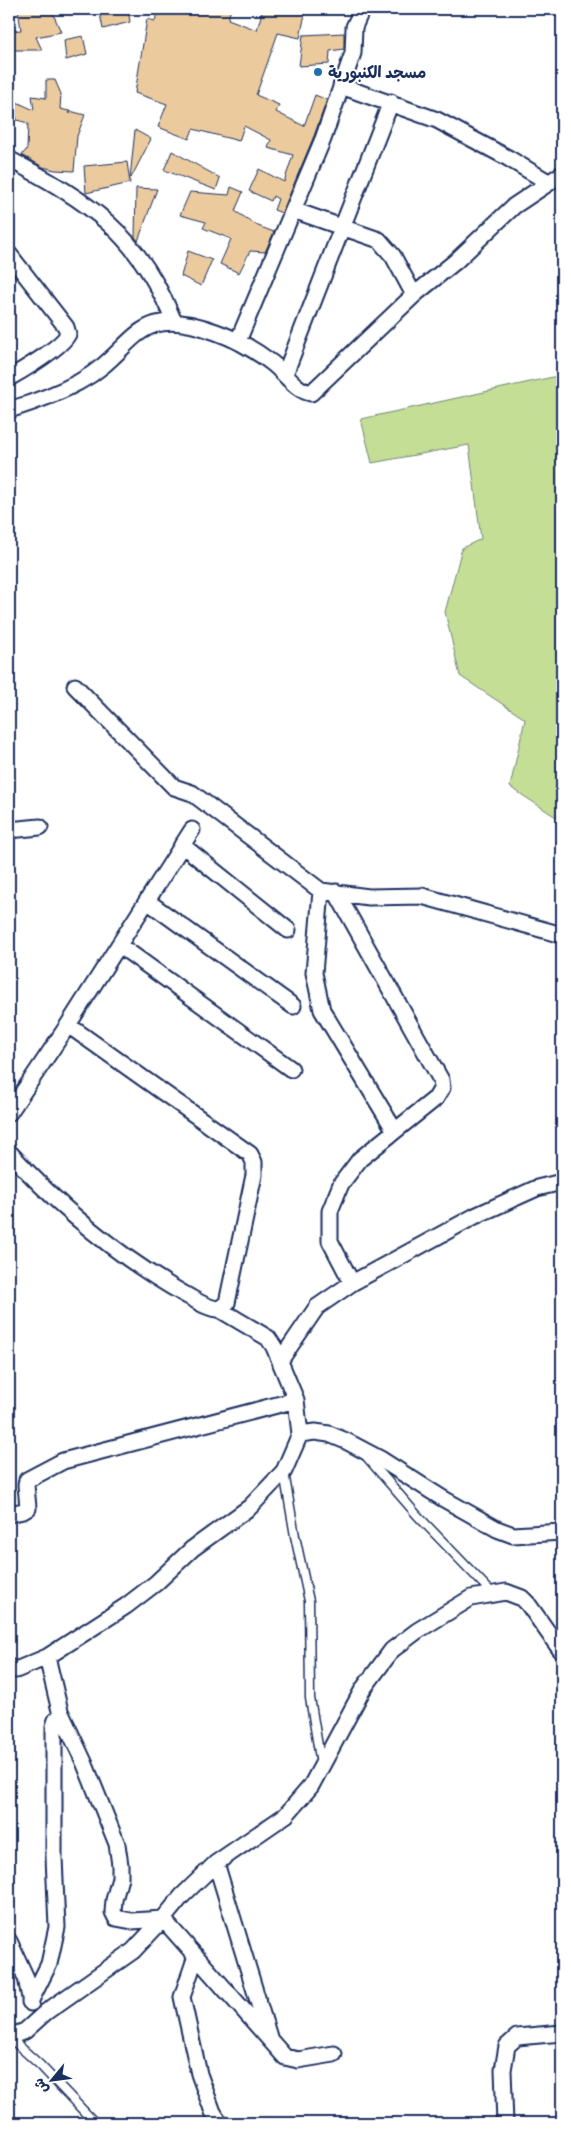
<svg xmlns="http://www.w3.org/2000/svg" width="571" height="2132" font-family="'Patrick Hand','Playpen Sans Arabic',sans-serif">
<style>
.green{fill:#c4de95;stroke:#70867a}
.building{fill:#ebca9d;stroke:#1b2f5e}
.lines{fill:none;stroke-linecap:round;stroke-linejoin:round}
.service-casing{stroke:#1b2f5e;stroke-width:11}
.minor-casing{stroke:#1b2f5e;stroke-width:19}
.service{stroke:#fff;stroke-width:8}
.minor{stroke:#fff;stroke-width:15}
.poi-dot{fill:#1f6fb2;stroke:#fff;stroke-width:2}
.labels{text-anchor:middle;stroke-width:4;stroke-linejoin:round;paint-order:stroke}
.poi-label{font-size:16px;font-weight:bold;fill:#1b2f5e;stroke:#fff;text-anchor:start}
</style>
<rect width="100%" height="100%" fill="#fff"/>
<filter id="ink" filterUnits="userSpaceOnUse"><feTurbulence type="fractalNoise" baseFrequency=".02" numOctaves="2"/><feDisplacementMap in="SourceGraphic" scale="10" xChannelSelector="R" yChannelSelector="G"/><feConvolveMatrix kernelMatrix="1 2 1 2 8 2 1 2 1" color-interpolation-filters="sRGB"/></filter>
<g filter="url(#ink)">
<!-- green -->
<path class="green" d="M562 375V821L510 787 525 719 460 676 445 612 462 548 481 539 469 445 372 463 361 419Z"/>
<!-- building -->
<path class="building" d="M18 9H51L61 32 36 37 42 50H9V31L21 30Z
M99 9H128L130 22 103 29Z
M158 9H231L228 19 257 30 263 9H306L300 38 278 33 256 95 279 105 276 112 304 126 315 95 327 100 314 136 282 213 274 210 278 199 273 196 271 201 249 191 259 169 284 182 293 155 268 148 271 140 244 126 239 141 193 129 189 139 158 127 167 104 135 93 147 19 155 21Z
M344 33V49L330 51 329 64 299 66 303 35Z
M83 36 87 54 66 60 64 40Z
M46 80H55L61 94 60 109 69 111 70 114V111L85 115 77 136 74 171 55 170 43 167 22 155 27 149 28 123 17 120 10 99 34 110 32 96 46 98Z
M135 130 151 139 131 178H130Z
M172 151 220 178 216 190 164 170Z
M127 162 130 183 86 193 84 166Z
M231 187 243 192 235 211 258 226 274 232 265 252 250 251 239 273 220 264 231 239 203 228 206 222 180 215 190 192 229 195Z
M136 188 157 189 138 241 135 237Z
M188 251 212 260 201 286 181 276Z"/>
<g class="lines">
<!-- service casing -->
<g class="service-casing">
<path id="service" d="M365 1455 417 1515 494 1595
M284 1472 295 1536 309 1601 310 1698 321 1764
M9 2037 40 2065 95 2123"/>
</g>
<!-- minor casing -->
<g class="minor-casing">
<path id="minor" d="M341 86 437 120 508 158 548 182
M9 159C89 202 139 233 174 322
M293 210 379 240 393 256 414 295
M9 254 66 327 68 334C62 347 23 370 9 378
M238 341 323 139 353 53 354 27 362 9
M285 374 391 102
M9 410C32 403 57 394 79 382 138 350 132 301 216 332 236 339 255 350 272 363 284 372 296 391 311 393L414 295 456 261 514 206 562 174
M75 686 174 787 192 793 321 891 369 897 422 896 562 935
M9 830 40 827
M182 845 288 930
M321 891 314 973 322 1010 395 1131
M336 892 441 1080 442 1088 436 1098 360 1159 341 1184 330 1211V1241L352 1283
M147 901 293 1006
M119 945 291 1069
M9 1113 68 1025 192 830
M9 1152C59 1207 119 1257 184 1294 194 1299 207 1309 219 1309L227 1303 254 1175V1162L250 1154 68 1025
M219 1309 268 1338 274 1347 296 1400 300 1434
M280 1361 317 1307 352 1283 475 1216 537 1188 562 1182
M9 1514 23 1511 28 1508 26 1485 27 1480 63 1461 296 1400
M47 1657 60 1711 84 1762 117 1844 120 1865V1878L114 1900 113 1912 116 1918 132 1921 163 1919 285 2057 298 2060 334 2054
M9 1667 16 1670 47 1657 126 1606 156 1583 192 1549 250 1507 284 1471 300 1434 315 1432 329 1434 346 1441 382 1460 442 1498 497 1529 513 1535 562 1532
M216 1863 269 2037
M9 1941 26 1978 31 2003
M196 1956 182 1997 199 2074 213 2112 220 2123
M30 2002 49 1964 57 1927 54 1857V1726L56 1720 63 1718
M9 2037 25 2031 46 2012 133 1951 163 1919 182 1896 216 1863 286 1815 311 1786 363 1689 392 1650 417 1631 471 1598 506 1592 522 1598 528 1604 562 1652
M505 2123 503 2070 507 2046 517 2037 562 2033"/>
</g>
<!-- service -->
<use href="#service" class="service"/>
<!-- minor -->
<use href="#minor" class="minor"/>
</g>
</g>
<!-- markers -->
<circle class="poi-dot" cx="318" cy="72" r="5"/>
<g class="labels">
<!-- poi labels -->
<g class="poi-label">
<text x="328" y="78">مسجد الكنبورية</text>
</g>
</g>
<!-- margin -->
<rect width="571" height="2132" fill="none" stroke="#fff" stroke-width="30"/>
<rect x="15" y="15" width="541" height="2102" fill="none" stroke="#1b2f5e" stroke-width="2" filter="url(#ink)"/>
<!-- north arrow -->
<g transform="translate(52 2080) rotate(241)" stroke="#ffffff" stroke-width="4" paint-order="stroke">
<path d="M0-4L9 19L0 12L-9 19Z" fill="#1b2f5e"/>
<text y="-8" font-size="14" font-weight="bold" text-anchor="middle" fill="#1b2f5e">ش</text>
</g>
</svg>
